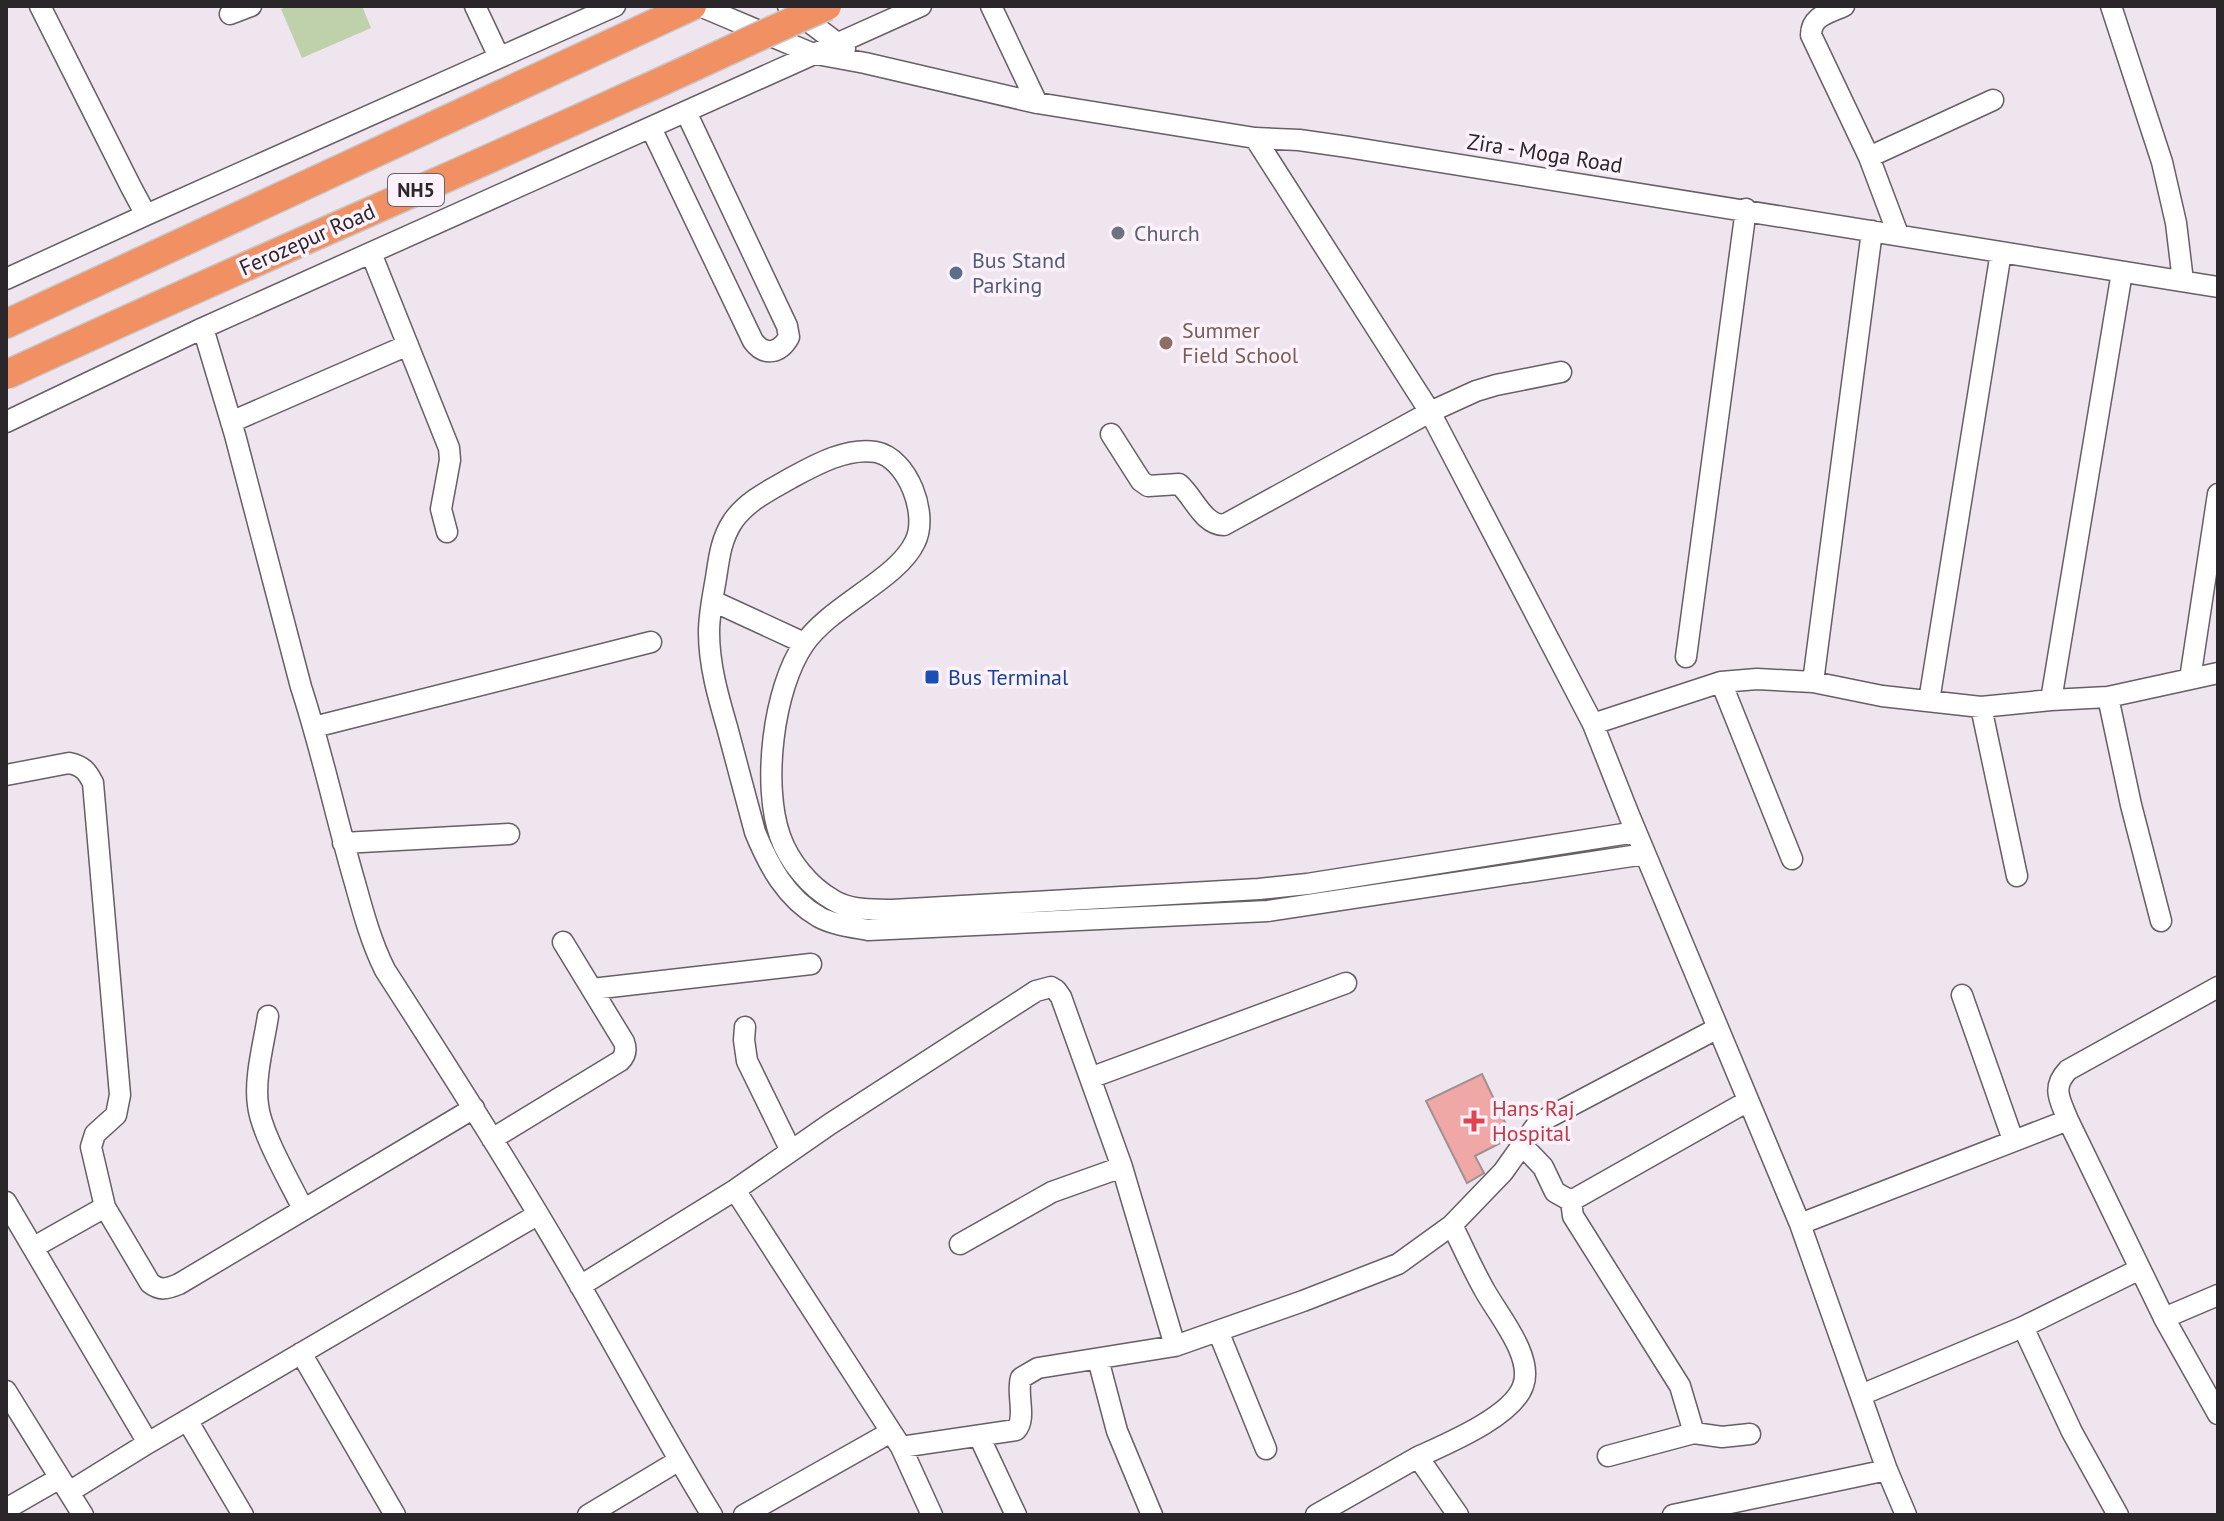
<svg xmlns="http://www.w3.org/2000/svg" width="2224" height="1521" font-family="'PT Sans',sans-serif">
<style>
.green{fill:#bed1aa}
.building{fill:#f0a8a7;stroke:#9e9190;stroke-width:2}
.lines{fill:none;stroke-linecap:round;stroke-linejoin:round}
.minor-casing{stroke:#675e66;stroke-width:23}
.highway-casing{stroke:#c8c7c7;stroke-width:31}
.minor{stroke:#fff;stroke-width:20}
.highway{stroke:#f19062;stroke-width:28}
.highway-bridge-casing{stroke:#c8c7c7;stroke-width:31;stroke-linecap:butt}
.highway-bridge{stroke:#f19062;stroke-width:28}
.worship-dot{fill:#6b7280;stroke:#fdf2fc;stroke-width:3}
.service-dot{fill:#5c6f8a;stroke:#fdf2fc;stroke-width:3}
.education-dot{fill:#8d6e63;stroke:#fdf2fc;stroke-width:3}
.transit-dot{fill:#1a4fb4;stroke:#fdf2fc;stroke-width:3}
.health-dot{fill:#e0444e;stroke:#fdf2fc;stroke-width:3}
.labels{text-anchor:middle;stroke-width:7;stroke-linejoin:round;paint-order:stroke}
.shield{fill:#fdf2fc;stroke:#696368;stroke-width:2}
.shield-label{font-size:20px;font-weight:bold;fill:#2a2629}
.street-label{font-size:22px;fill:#2a2629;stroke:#fdf2fc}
.worship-label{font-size:22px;fill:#5b616d;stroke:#fdf2fc;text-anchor:start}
.service-label{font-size:22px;fill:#4e5e75;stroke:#fdf2fc;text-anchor:start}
.education-label{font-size:22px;fill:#785e54;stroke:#fdf2fc;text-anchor:start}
.transit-label{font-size:22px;fill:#164399;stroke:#fdf2fc;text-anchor:start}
.health-label{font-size:22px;fill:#be3a42;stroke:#fdf2fc;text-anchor:start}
</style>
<rect width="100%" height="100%" fill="#efe5ee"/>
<!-- green -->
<path class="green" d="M289 6H362L371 28 302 58 281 9Z"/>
<!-- building -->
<path class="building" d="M1482 1074 1512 1137 1475 1156 1484 1173 1467 1183 1426 1101Z"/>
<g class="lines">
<!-- minor casing -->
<g class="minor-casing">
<path id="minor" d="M40 6 131 187 146 215
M475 6 499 57
M700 6 811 53 865 63 1037 103 1255 138 1299 140 1348 147 2218 287
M788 6 845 49
M991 6 1037 103
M1844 6C1829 13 1811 16 1811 35L1869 157 1898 234
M2111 6 2162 162 2176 223 2183 281
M230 14 251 6
M651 128 753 341C765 357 780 353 789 337L787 326 686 112
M1255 138 1430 412 1593 724 1629 815 1800 1224 1887 1470 1906 1515
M1869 157 1993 100
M371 253 449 448 450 460 441 509 447 532
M6 279 146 215 615 6
M203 328 235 435 301 687C322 751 336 818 355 883 363 912 371 942 385 970 452 1074 519 1179 581 1287 625 1363 666 1440 712 1515
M6 422 203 328 921 6
M231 422 408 345
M1111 434 1141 481 1148 486 1179 484C1194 497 1203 525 1224 525L1430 412 1476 391 1496 385 1561 372
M713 601 804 643
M1686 657 1746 209
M2190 679 2218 494
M1721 682 1792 859
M1813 682 1872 231
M2108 697 2131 805 2161 921
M2051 700 2122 272
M1929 701 2001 252
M1981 707 2017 876
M1593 724 1721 682 1757 679 1813 682 1882 696 1981 707 2051 700 2108 697 2218 673
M314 727 651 642
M6 775 69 763C83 766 87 771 93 783L120 1095 116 1115 95 1134 91 1147 105 1207 150 1283C160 1291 167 1289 179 1284L474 1108
M1636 832 1307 884 1259 889 892 910C873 909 851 911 833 900 810 887 789 862 780 836 762 785 773 689 804 644 831 605 898 579 915 542 929 515 908 458 876 452 847 447 815 465 791 478 770 490 747 501 733 521 721 539 719 558 716 578 713 596 709 614 709 632 709 665 718 696 727 727 736 762 746 797 755 832 769 866 786 898 819 917 834 925 852 927 868 930L1268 911 1645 854
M343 843 509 834
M2218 987 2068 1070C2051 1088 2060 1100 2068 1120L2164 1318 2218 1414
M592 989 811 964
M1962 995 2013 1140
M268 1016C264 1043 254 1078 258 1105 261 1133 290 1182 303 1209
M745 1027 744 1040 747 1061 791 1151
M1090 1078 1346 983
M492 1139 620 1061C625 1056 627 1050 624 1042L563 942
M1522 1145 1543 1167 1555 1192 1571 1201
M735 1190 901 1447 1016 1430C1027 1418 1016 1394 1021 1378L1038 1368 1175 1346
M1571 1201 1573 1216 1680 1386 1694 1433
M1571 1201 1748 1101
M6 1202 148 1443
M1800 1224 2068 1120
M960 1244 1052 1192 1122 1167
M34 1247 105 1207
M580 1286 735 1190 830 1124 1036 991 1051 987 1056 990 1061 997 1122 1167 1175 1346 1303 1301 1398 1264 1452 1225 1503 1172 1538 1123 1718 1028
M2164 1318 2218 1295
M2023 1327 2072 1432 2118 1515
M1218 1331 1266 1449
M301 1353 395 1515
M1098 1359 1117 1431 1152 1515
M6 1391 83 1515
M1861 1395 2023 1327 2140 1269
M187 1420 243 1515
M979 1436 1016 1515
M901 1447 932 1515
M1608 1456 1694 1433 1722 1437 1750 1434
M1418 1457C1446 1444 1512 1417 1523 1386 1534 1357 1499 1316 1485 1291 1473 1270 1463 1247 1452 1225
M69 1492 148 1443 537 1215
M6 1509 60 1478
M588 1515 678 1461
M744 1515 891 1432
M1316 1515 1418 1457 1458 1515
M1673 1515 1887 1470"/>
</g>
<!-- highway casing -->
<g class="highway-casing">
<path id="highway" d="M6 324 692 6"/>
</g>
<!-- minor -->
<use href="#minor" class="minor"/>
<!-- highway -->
<use href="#highway" class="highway"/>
<!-- highway-bridge casing -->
<g class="highway-bridge-casing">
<path id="highway-bridge" d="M6 375C213 279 422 190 629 96 695 67 760 35 827 6"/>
</g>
<!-- highway-bridge -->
<use href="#highway-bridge" class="highway-bridge"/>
</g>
<!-- markers -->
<circle class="worship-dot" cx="1118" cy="233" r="8"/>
<circle class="service-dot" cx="956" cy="273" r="8"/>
<circle class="education-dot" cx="1166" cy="343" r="8"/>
<rect class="transit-dot" x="924" y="669" width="16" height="16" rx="4"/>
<path class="health-dot" d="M1470 1109h8v8h8v8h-8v8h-8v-8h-8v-8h8z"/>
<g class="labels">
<!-- shield labels -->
<rect class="shield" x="388" y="174" width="56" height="32" rx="6"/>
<g class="shield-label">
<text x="416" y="197">NH5</text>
</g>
<!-- street labels -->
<g class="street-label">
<text transform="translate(1545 153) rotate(9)" y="8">Zira - Moga Road</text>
<text transform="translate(307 239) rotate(-24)" y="8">Ferozepur Road</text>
</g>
<!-- worship labels -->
<g class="worship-label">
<text x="1134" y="241">Church</text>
</g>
<!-- service labels -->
<g class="service-label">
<text x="972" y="268">Bus Stand<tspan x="972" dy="25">Parking</tspan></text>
</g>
<!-- education labels -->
<g class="education-label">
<text x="1182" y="338">Summer<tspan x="1182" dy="25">Field School</tspan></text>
</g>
<!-- transit labels -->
<g class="transit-label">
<text x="948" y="685">Bus Terminal</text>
</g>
<!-- health labels -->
<g class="health-label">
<text x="1492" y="1116">Hans Raj<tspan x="1492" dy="25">Hospital</tspan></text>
</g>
</g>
<!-- border -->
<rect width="2224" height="1521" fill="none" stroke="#2a2629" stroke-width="16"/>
</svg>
